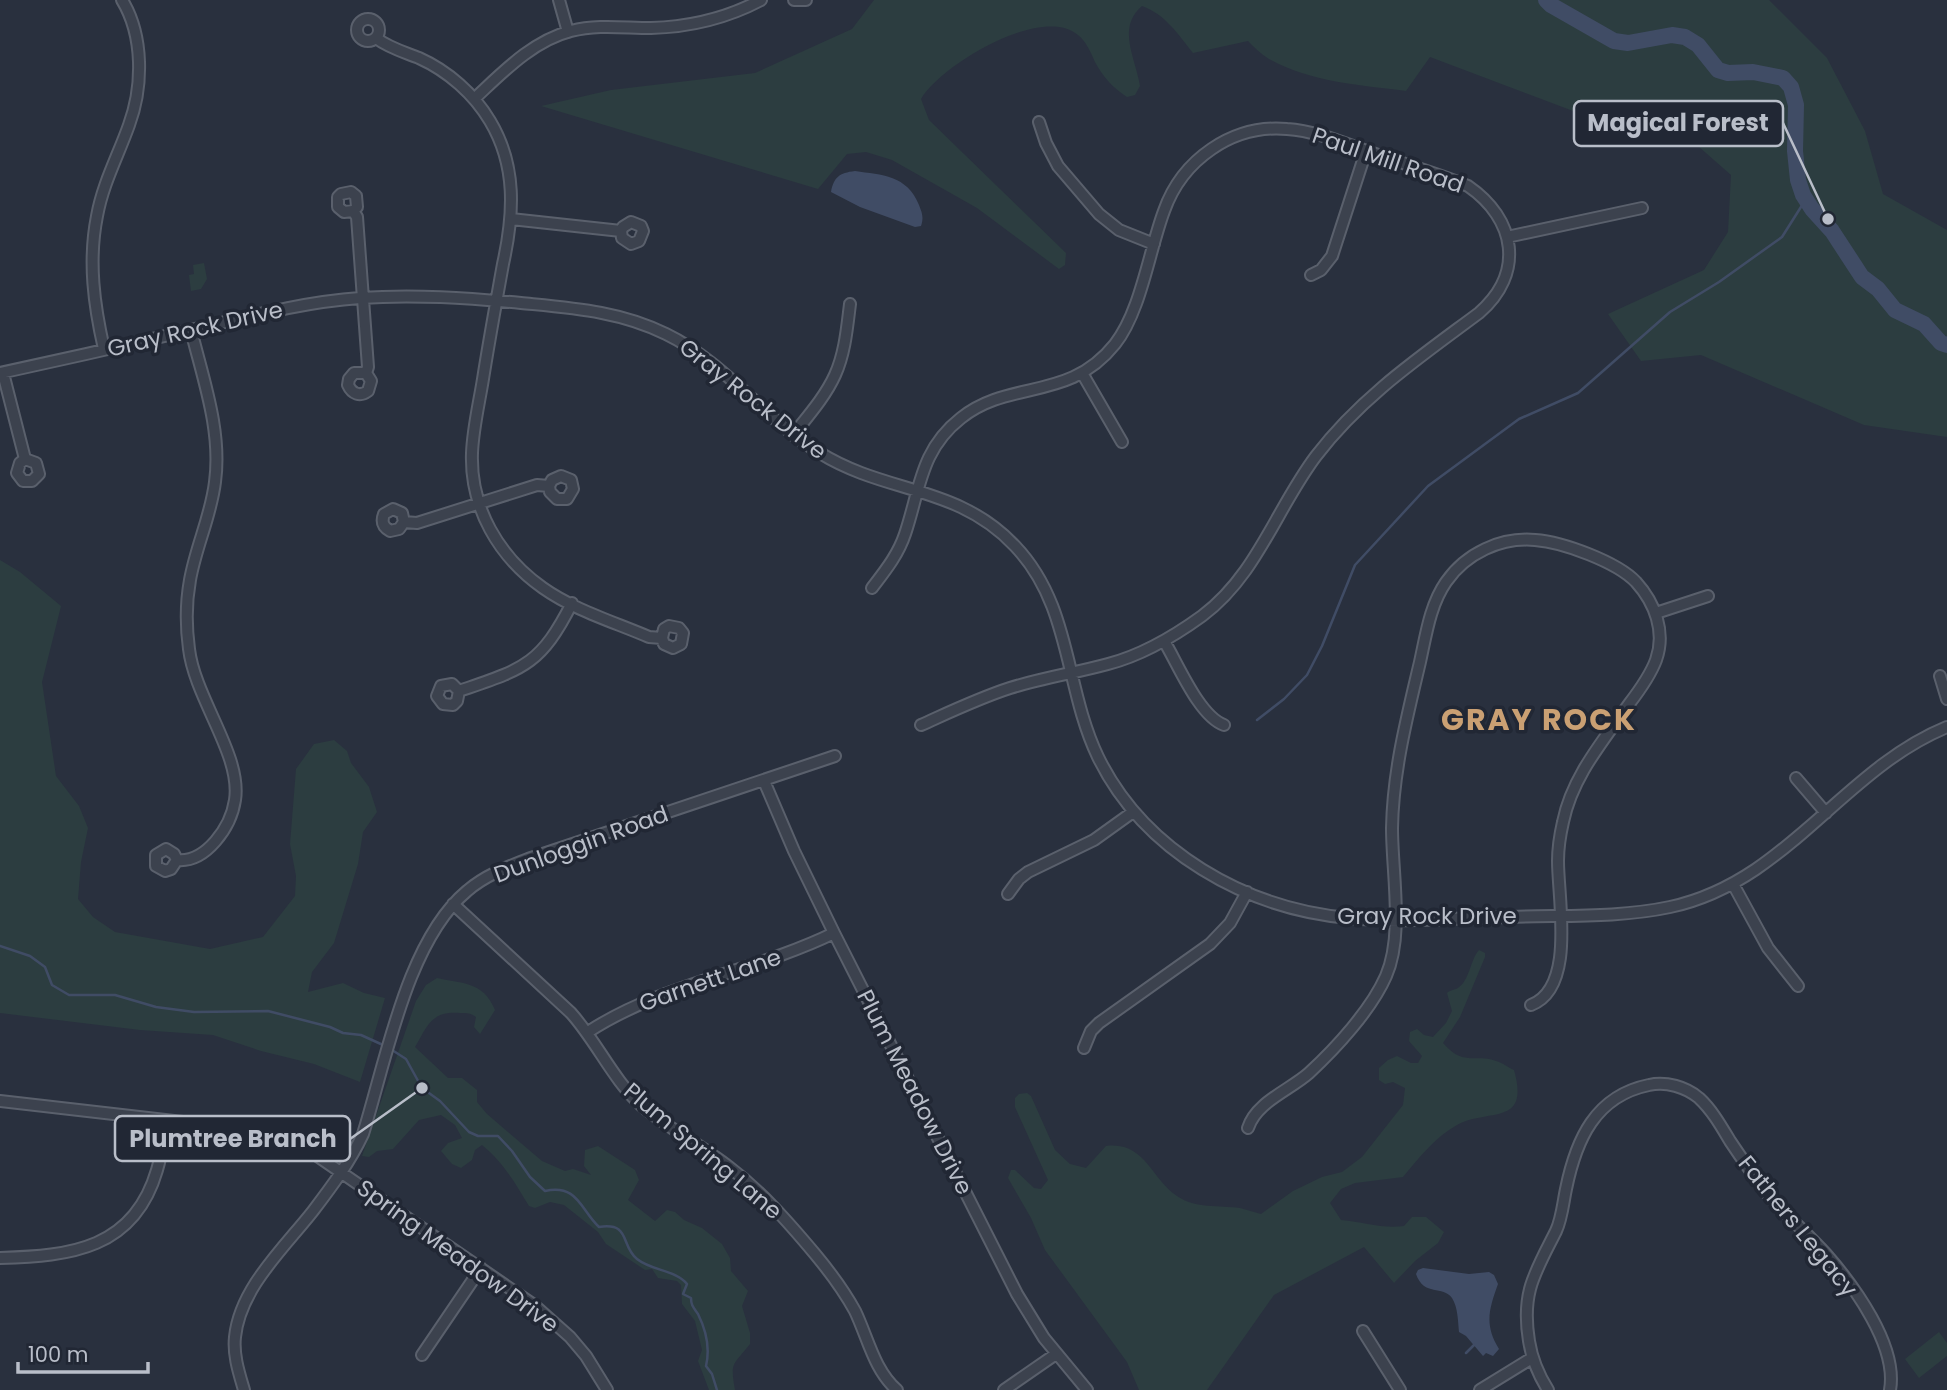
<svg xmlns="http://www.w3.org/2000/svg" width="1947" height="1390" font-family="Poppins,sans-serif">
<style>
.green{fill:#2c3d40}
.water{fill:#404c65}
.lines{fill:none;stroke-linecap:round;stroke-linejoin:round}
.stream{stroke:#404c65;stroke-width:2.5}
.river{stroke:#404c65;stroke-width:16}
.minor-casing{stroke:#5a606c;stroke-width:14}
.minor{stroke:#3c424e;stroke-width:10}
.labels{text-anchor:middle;stroke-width:7;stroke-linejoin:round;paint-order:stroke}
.street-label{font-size:23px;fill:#b9bec9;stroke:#212734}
.district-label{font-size:30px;font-weight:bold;letter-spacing:2px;fill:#caa073;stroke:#212734}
.leader{fill:none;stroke:#b9bec9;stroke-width:2.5}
.callout-dot{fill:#b9bec9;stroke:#212734;stroke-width:2.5}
.callout{fill:#212734;stroke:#b9bec9;stroke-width:2.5}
.callout-label{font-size:24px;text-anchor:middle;font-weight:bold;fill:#b9bec9}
</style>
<rect width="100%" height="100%" fill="#29303e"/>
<!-- green -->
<path class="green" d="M874 0H1769L1827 58 1865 131 1883 194 1947 230V437L1864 425 1701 355 1641 361 1608 314 1704 270 1728 232 1731 175 1649 103 1597 120 1430 57 1406 91C1359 85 1310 82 1269 59 1261 54 1254 47 1248 41L1193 53C1177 33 1166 15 1142 6 1116 28 1136 59 1140 86L1135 95 1127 97C1113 88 1103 77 1095 62 1091 53 1086 41 1078 35 1042 4 941 65 921 99L929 120 1066 253 1065 265 1059 269 977 208 892 160 866 152 847 154 818 189 541 106 611 90 755 73 852 29Z
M204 263 207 279 201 289 191 291 189 275 194 274 193 265Z
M0 560 20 572 61 606 42 682 56 776 79 806 88 828 81 862 78 899 93 917 115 932 210 949 263 937 295 896 296 876 290 844 296 769 314 744 334 740 347 751 351 763 369 787 377 812 363 832 358 864 334 943 312 972 308 992 343 983 364 993 385 998 360 1082 314 1064 261 1051 213 1035 140 1030 0 1013Z
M1479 950 1485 953V957L1460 1017 1443 1043C1465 1068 1475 1052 1499 1062 1504 1064 1509 1068 1514 1070 1530 1127 1489 1108 1457 1125 1435 1137 1419 1158 1403 1177L1355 1183 1341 1189 1330 1203 1341 1220C1363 1222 1383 1229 1404 1226L1412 1217H1426L1444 1232 1438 1243 1415 1261 1394 1283 1364 1247 1274 1295 1207 1390H1139L1127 1362 1045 1250 1031 1218 1008 1178 1011 1170H1015L1034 1188 1041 1189 1048 1180 1015 1107V1098L1019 1094 1027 1093 1031 1096 1055 1150 1070 1164 1086 1168 1106 1146C1145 1141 1151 1179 1177 1196 1196 1209 1218 1205 1240 1208 1247 1210 1254 1212 1261 1214L1293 1191 1322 1177 1342 1172 1362 1157 1403 1105 1405 1088 1393 1082 1385 1084 1379 1080V1068L1388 1060 1397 1056 1411 1063H1418L1422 1056 1409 1041 1410 1032 1417 1029 1424 1035 1433 1037 1446 1023 1452 1011 1447 993C1450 990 1454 990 1458 988 1470 980 1470 960 1479 950Z
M437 978C463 984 483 981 495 1010L480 1034 474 1027 476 1017C471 1013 467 1013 460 1013 431 1011 428 1025 415 1047L448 1078H462L477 1090V1102L487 1114 542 1161 565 1171 573 1169 591 1175 584 1166 585 1150 598 1146 635 1170 639 1180 628 1200 655 1221 667 1210 675 1212 684 1220 702 1228 722 1244 730 1258 731 1271 748 1291 742 1306 750 1333V1344C733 1366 730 1361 735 1390H709L698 1361 702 1350 695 1321 682 1304 681 1285 677 1281 658 1278 652 1269 645 1270 606 1244 598 1232 564 1205 550 1202 535 1208 529 1206C515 1183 504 1163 482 1145L475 1150 472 1160 461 1168 452 1164 441 1151 448 1143 462 1138 455 1125 441 1115 419 1120 393 1149 377 1151 369 1157 362 1156 416 1001 426 985Z
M1939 1332 1947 1343V1356L1919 1378 1905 1359Z"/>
<!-- water -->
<path class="water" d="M855 171C882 175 907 175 919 205 922 213 924 217 921 226L915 227 860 207 831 192C834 177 839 173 855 171Z
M1423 1268 1469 1274 1489 1272 1494 1275 1498 1284C1489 1309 1484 1325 1499 1349L1493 1356 1486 1353 1483 1356 1466 1336 1459 1332C1458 1322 1458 1307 1452 1298 1443 1285 1424 1297 1416 1274L1418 1270Z"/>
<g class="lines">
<!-- stream -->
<path class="stream" d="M1257 720 1284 699 1307 675 1322 646 1355 565 1428 486 1519 419 1578 393 1670 312 1719 282 1782 237 1806 199
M0 946 30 956 45 967 52 985 69 995H115L156 1007 194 1012 268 1011 330 1027 343 1033 361 1035 383 1045
M389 1048 406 1059 422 1088 440 1101 469 1132 478 1136H498L512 1151 530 1177 545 1191C578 1184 580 1209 599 1227 631 1222 620 1245 637 1259 652 1271 676 1270 687 1284L683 1294 691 1298C691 1306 694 1308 698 1314 706 1330 710 1349 706 1366L712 1374 717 1390
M1466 1353 1474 1345"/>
<!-- river -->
<path class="river" d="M1546 0 1551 5 1614 41 1628 43 1672 35 1685 37 1698 45 1718 70 1728 73 1753 72 1783 78 1791 87 1796 105 1795 151 1798 180 1803 195 1812 209 1832 231 1862 277 1878 289 1895 310 1924 324 1941 343 1947 345"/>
<!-- minor casing -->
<g class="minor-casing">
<path id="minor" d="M559 0 568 32
M794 0H806
M357 30a11 11 0 1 1 22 0a11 11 0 1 1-22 0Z
M376 38C389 48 404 52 419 58 448 71 474 94 490 121 517 166 514 214 503 264 496 303 489 341 483 379 479 404 473 428 472 453 470 508 499 557 543 588 574 610 614 622 649 637L662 638 664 629 669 626 679 628 683 633 681 644 673 648 664 644 662 638
M474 99C502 73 532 41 571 31 598 24 624 28 651 28 689 27 727 18 761 0
M1039 122 1046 143 1058 166 1099 214 1119 230 1154 244
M353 211 357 207 356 196 351 192 341 194 338 197V207L344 212 353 211 357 217 368 367 366 373H354L349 379 348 385C352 394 360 397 368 391L371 381 366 373
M511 219 621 231 622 238 631 244 639 241 643 231 641 226 631 222 623 227 621 231
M1507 237 1642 208
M1311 275 1321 270 1332 256 1366 151
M104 349C94 305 88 261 97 216 103 183 118 156 129 125 143 87 144 36 122 0
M0 373C64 359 127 345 191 330 247 317 303 302 360 298 414 294 468 298 521 303 572 308 620 311 666 334 726 363 764 419 820 453 886 494 958 485 1015 546 1072 606 1064 686 1098 757 1144 851 1246 909 1349 918 1402 923 1456 918 1510 917 1562 915 1619 918 1670 907 1787 882 1842 770 1947 727
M3 373 25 459 20 463 17 473 23 481H32L39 474 36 463 25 459
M1082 373 1122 442
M793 435C808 416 825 397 835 375 845 353 847 328 850 304
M404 522 399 529 390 531C383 527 381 522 384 514L393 509 402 513 404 522 417 523 537 485 549 486 550 492 557 499H567L573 489 571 480 561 476 552 480 549 486
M872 588C885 571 898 555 905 534 920 490 920 450 961 418 1010 379 1069 402 1115 344 1141 311 1149 251 1164 211 1182 160 1232 124 1287 129 1318 131 1348 145 1378 155 1408 165 1439 174 1468 186 1516 219 1525 273 1479 313 1420 357 1361 397 1316 456 1276 509 1257 575 1202 616 1173 637 1143 655 1108 664 1075 673 1042 678 1010 688 979 698 950 712 921 725
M1656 613 1708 596
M1164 641C1178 664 1199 716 1224 725
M1940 676 1947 699
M459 691 452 684 441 686 437 696 443 704 453 705 457 701 459 691C523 669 540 666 572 603
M1796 778 1826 813
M764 781 794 851 834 933 1017 1294 1044 1338 1087 1390
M177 860 171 869 165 871 156 866V855L166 849 174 854 177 860C206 863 231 827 235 800 242 755 195 699 189 649 186 627 186 602 190 580 196 546 211 516 215 482 222 431 203 379 191 330
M1733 884 1768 948 1798 986
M1008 894 1019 879 1028 872 1094 840 1133 812
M453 904 571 1013C597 1042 613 1080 642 1106 669 1129 701 1145 729 1167 762 1192 789 1223 815 1254 830 1272 844 1291 855 1311 868 1338 874 1370 897 1390
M588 1032C663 983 754 972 834 933
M1084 1048 1091 1031 1099 1023 1210 944 1230 923 1247 892
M0 1101 235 1128 288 1141 307 1149 534 1305 570 1337 586 1356 607 1390
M1248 1128C1256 1102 1290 1090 1309 1073 1336 1048 1371 1010 1386 976 1404 935 1392 873 1392 828 1393 771 1407 717 1420 662 1426 635 1430 605 1446 582 1466 553 1501 537 1535 540 1563 542 1617 562 1636 582 1655 603 1666 632 1656 660 1650 676 1639 691 1629 704 1603 741 1572 777 1563 822 1560 835 1558 848 1558 861 1558 900 1576 988 1531 1005
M0 1258C71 1256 134 1249 157 1170 162 1155 163 1137 165 1121
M1363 1331 1400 1390
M422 1355 481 1268
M244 1390C239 1373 233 1355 235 1337 240 1288 284 1248 313 1211 332 1186 350 1162 363 1134 386 1061 407 941 467 891 484 876 507 867 528 859L835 756
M1004 1390 1056 1354
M1480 1390 1532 1358
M1548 1390C1538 1374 1532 1360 1529 1341 1521 1292 1535 1273 1556 1231 1562 1218 1563 1203 1566 1189 1576 1140 1595 1096 1649 1085 1666 1081 1686 1087 1699 1098 1712 1110 1721 1126 1730 1141 1742 1159 1754 1176 1767 1193 1785 1215 1807 1233 1826 1254 1854 1286 1898 1346 1890 1390"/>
</g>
<!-- minor -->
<use href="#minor" class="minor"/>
</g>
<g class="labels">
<!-- street labels -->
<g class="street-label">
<text transform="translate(1388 160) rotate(19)" y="8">Paul Mill Road</text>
<text transform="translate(195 329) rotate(-13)" y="8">Gray Rock Drive</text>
<text transform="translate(753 399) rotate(38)" y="8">Gray Rock Drive</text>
<text transform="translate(581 844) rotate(-20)" y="8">Dunloggin Road</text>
<text x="1427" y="924">Gray Rock Drive</text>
<text transform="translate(710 980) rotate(-19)" y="8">Garnett Lane</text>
<text transform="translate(915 1092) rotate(63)" y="8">Plum Meadow Drive</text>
<text transform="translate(703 1151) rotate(40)" y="8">Plum Spring Lane</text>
<text transform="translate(1798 1226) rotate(51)" y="8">Fathers Legacy</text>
<text transform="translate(458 1256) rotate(36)" y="8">Spring Meadow Drive</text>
</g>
<!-- district labels -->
<g class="district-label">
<text x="1539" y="730">GRAY ROCK</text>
</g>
</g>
<!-- callouts -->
<path class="leader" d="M1828 219L1783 123M422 1088L350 1139"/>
<g class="callout-dot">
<circle cx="1828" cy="219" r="7"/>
<circle cx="422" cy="1088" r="7"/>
</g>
<g class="callout">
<rect x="1574" y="101" width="209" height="45" rx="7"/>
<rect x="115" y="1116" width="235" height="45" rx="7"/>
</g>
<g class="callout-label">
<text x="1678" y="131">Magical Forest</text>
<text x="233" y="1147">Plumtree Branch</text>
</g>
<!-- scale -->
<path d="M18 1362v10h130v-10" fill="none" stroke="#b9bec9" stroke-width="3.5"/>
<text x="28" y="1362" font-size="21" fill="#b9bec9" stroke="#212734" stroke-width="5" paint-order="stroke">100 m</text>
</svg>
